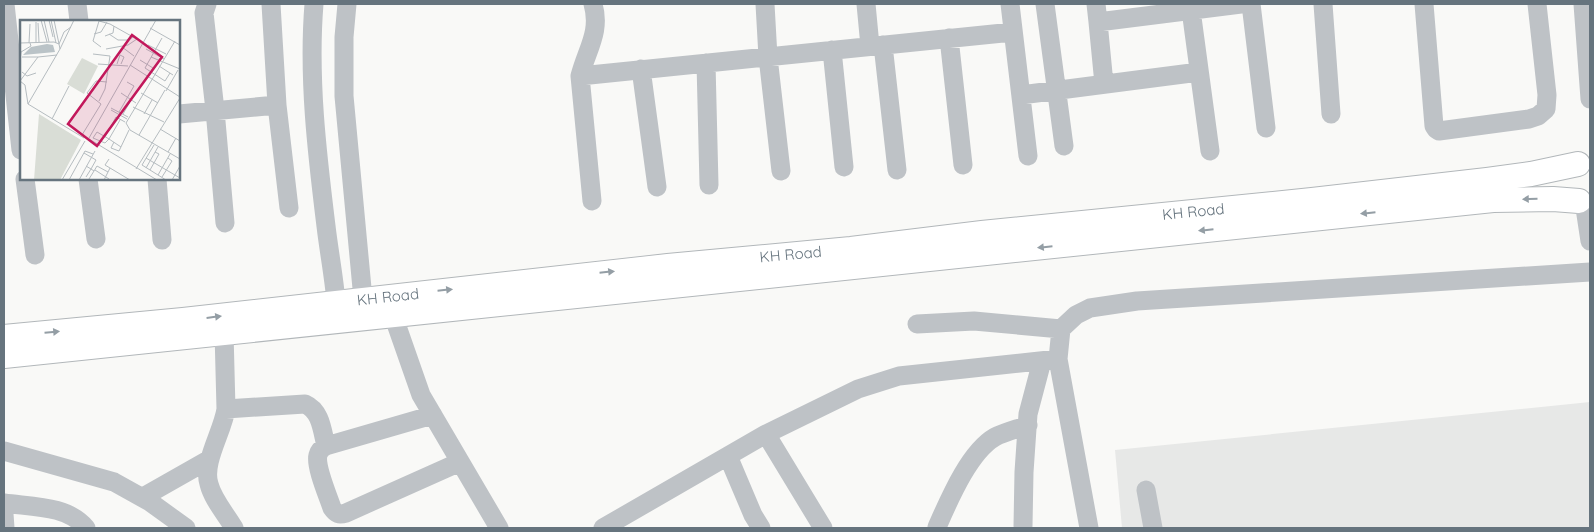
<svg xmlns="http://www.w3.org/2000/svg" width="1594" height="532" font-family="Quicksand,sans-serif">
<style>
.built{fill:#e7e8e7}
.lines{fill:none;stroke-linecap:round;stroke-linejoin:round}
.major-casing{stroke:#b2b7ba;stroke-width:26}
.minor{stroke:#bec2c6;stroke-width:19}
.major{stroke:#fff;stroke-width:24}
.oneway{fill:#949ea5}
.labels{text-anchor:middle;stroke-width:5;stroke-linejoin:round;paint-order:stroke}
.street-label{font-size:15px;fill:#66747e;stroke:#fff}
.inset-road{fill:none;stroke:#b5bcc0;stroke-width:1}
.view{fill:#c2185b;fill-opacity:0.15;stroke:#c2185b;stroke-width:2.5}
.inset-edge{fill:none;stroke:#66747e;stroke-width:2.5}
</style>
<rect width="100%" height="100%" fill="#f9f9f7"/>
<!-- built -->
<path class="built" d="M1590 402V528H1122L1115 450Z"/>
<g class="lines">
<!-- major casing -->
<g class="major-casing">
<g id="major">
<path id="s1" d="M4 337 183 320 668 266 851 249 982 233 1312 200 1487 180 1531 174 1578 164"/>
<path d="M4 356 1493 200 1553 199 1579 201"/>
</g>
</g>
<!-- minor -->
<path class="minor" d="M5 4 21 150
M77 4 79 21
M207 4 204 13 215 110 225 223
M314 4C308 77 317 153 326 226 329 252 334 277 336 302
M347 4 344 37V96L363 299
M765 4 768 57 781 171
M866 4 870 46
M1010 4 1028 156
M1045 4 1064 146
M1096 4 1098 22 1241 4
M1251 4 1266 128
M1323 4 1331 114
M1424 4 1434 126 1436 129 1439 131 1529 119 1538 116 1546 109 1547 95 1537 4
M1583 4 1590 99
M1191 10 1210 151
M1098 22 1104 84
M949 38 963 165
M883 45 897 170
M832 50 844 167
M706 63 709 185
M641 69 657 187
M580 76C587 49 601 32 593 4
M1021 95 1199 72
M277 105 289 208
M179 114 277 105 271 4
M25 179 35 255
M88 179 96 239
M157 179 162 240
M592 201 580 76 1013 32
M1585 208 1590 241
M393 315 421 395 499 528
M917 324 974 321 1061 329
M224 332 226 409C223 431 202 463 209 484 213 500 226 514 234 528
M226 409 305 404C321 411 322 430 326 446
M433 415 326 446C322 448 319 451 318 455 315 466 328 496 332 508 336 514 339 515 346 513L460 462
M766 434 823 528
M4 451 114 482 150 502 186 528
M728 456 753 515 761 528
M1146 490 1153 528
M143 497 210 459
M4 503C31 507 67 505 86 528
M4 514 5 528
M1023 526 1024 472 1028 414 1042 361
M937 527C949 500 969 452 995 437 1005 432 1017 429 1028 425
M603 528 766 434 858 389 899 376 1058 359
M1089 528 1058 359 1061 329 1076 315 1090 308 1137 301 1590 272"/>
<!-- major -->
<use href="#major" class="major"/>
</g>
<!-- one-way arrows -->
<defs><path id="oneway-solid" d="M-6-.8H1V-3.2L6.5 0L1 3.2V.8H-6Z" transform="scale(1.25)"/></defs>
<g class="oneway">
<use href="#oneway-solid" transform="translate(1530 199) rotate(179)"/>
<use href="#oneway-solid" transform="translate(1368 213) rotate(174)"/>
<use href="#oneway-solid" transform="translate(1206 230) rotate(174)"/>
<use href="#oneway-solid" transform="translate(1045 247) rotate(174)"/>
<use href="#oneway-solid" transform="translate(607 272) rotate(-6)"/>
<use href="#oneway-solid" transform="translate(445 290) rotate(-6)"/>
<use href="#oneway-solid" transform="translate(214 317) rotate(-7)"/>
<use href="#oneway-solid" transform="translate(52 332) rotate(-5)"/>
</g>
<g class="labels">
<!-- street labels -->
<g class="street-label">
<text dy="5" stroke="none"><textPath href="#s1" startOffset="1196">KH Road</textPath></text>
<text dy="5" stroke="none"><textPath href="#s1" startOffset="791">KH Road</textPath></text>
<text dy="5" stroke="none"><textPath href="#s1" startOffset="386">KH Road</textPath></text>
</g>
</g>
<!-- overview -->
<g transform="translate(20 20)">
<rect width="160" height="160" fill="#f9f9f7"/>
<path d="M62 38 78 46 64 74 47 64ZM19 94 61 120 40 160H14Z" fill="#d9ddd6"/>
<path d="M27 24 33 25 35 32 3 35 11 27Z" fill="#bac3c7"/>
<path class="inset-road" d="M21 0 27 22M24 0 29 22M29 0 33 17M31 0 36 23M34 0 39 24M18 3 19 22M130 8 160 25M74 14 81 12 87 2M89 14 98 20H109L113 17M85 16 93 13 94 6M142 18 125 48 145 61 150 53M155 21 106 103 110 110 160 139M0 23 34 22 39 24 40 29 8 84M9 23 10 4M16 23V2M39 24 44 12 51 7M128 25 146 34M81 27 73 21 79 1 90 4 122 22M102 27 114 36M40 29 54 0M86 29 108 25 117 19M126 29 144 39M73 34 90 36 85 69 79 81M18 37 37 35M131 37 160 49M0 40 1 32 11 26 10 23M120 40 133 48 131 52M78 44 108 46M97 44 100 35 104 37 101 44M110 45 160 77M139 46 153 55M2 52 7 56 16 53M0 61 5 65 8 84 64 118M0 61 18 37H2M146 71 158 50M101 73 116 83M121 73 138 83M113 87 144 102M91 88 108 97M91 90 107 99M99 92 114 66 107 62M103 94 111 80M124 94 132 80M32 99 49 66M100 100 89 119 85 123 73 118 77 112 89 119 101 127M140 109 160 121M62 115 81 84 67 73 76 61 87 62M119 115 145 70M85 117 96 97 105 102M69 118 136 0M69 119 137 160M94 122 91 128 99 131 109 110M134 125 122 145 146 160M148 132 156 118M64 133 76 140 71 149 66 146M126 138 160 158M90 148 110 160M126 148 138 127M116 149 160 78M75 150 89 159M130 150 139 134 135 132M74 151 77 146 88 152M138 155 150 134M66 157 71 149 74 151 69 159M142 157 152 141 148 138M42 160 65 121M49 160 65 131 73 134M59 160 75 131M84 160 90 148 85 145 89 139M152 160 160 146"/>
<path class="view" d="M112 15 142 37 77 126 48 104Z"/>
<rect width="160" height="160" class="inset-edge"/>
</g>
<!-- border -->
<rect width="1594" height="532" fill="none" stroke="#66747e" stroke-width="10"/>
</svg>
